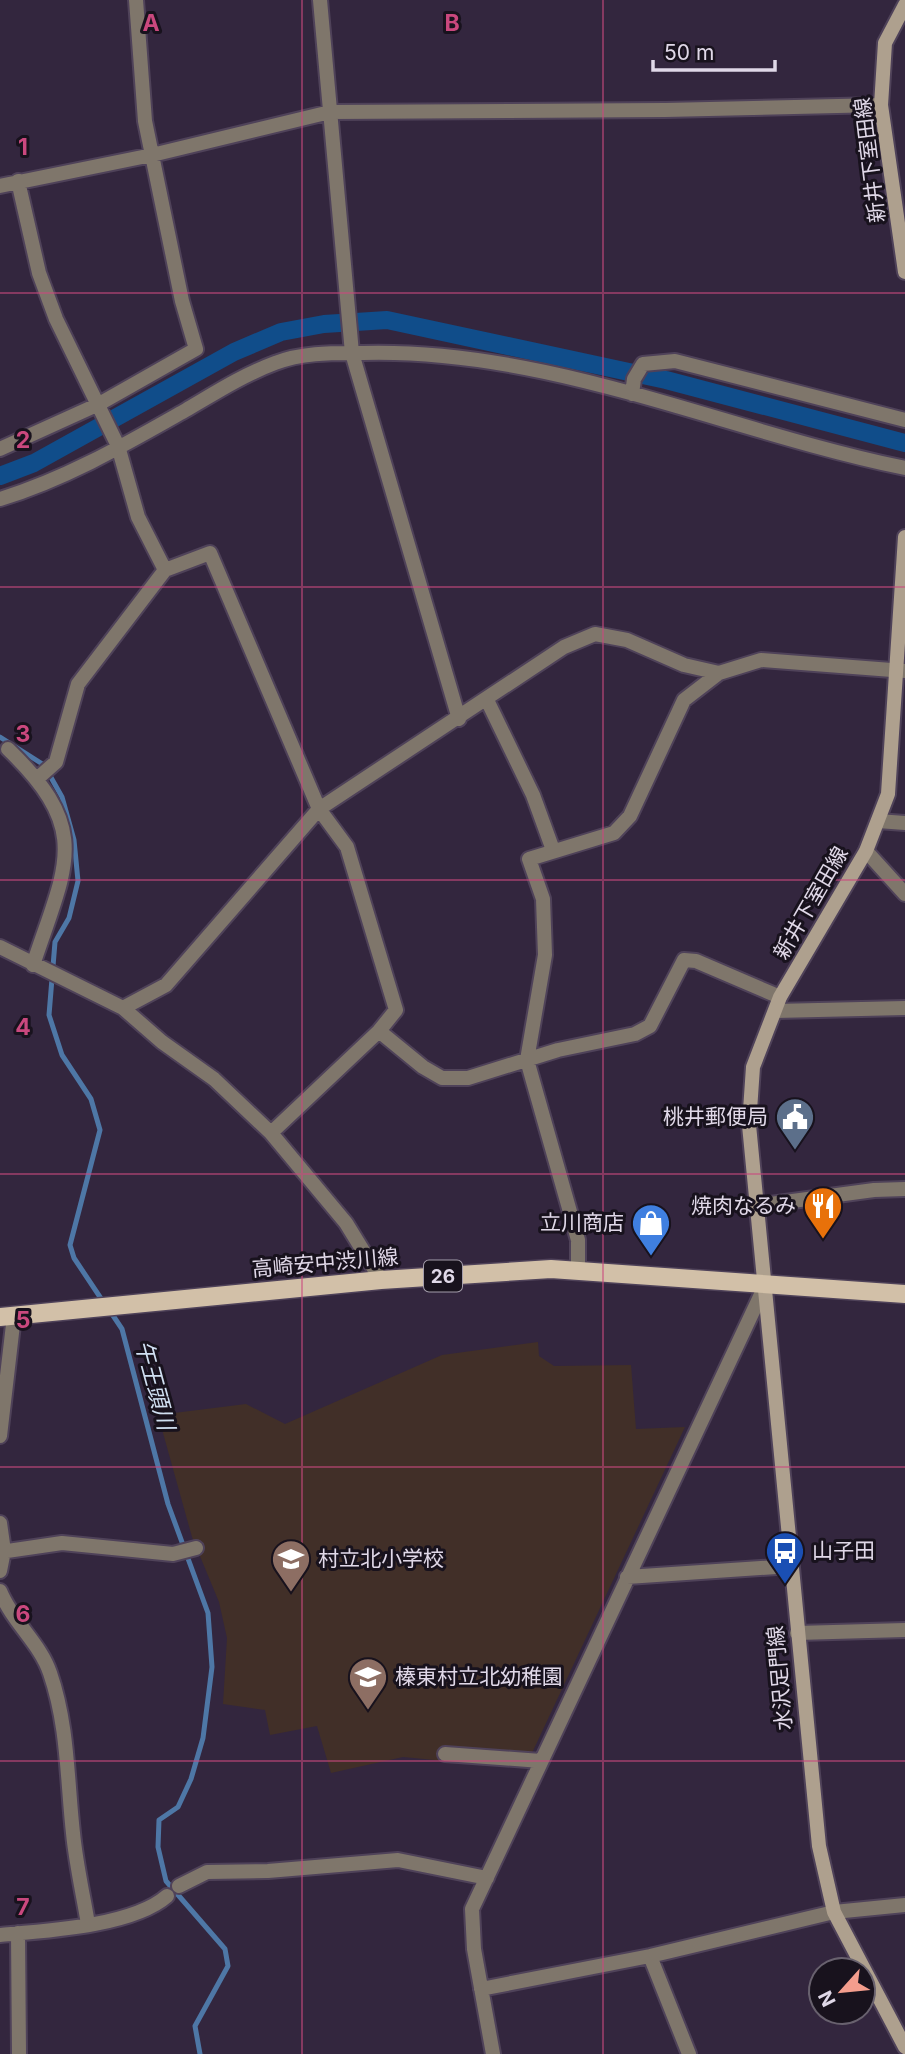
<svg xmlns="http://www.w3.org/2000/svg" width="905" height="2054" font-family="Inter,'Noto Sans JP',sans-serif">
<style>
.education{fill:#412f28}
.lines{fill:none;stroke-linecap:round;stroke-linejoin:round}
.stream{stroke:#4e77a6;stroke-width:5}
.canal{stroke:#104d8a;stroke-width:18}
.minor-casing{stroke:#4f4259;stroke-width:18}
.secondary-casing{stroke:#4f4259;stroke-width:18}
.primary-casing{stroke:#4f4259;stroke-width:21}
.minor{stroke:#7f766b;stroke-width:14}
.secondary{stroke:#aea08e;stroke-width:14}
.primary{stroke:#d2c0a8;stroke-width:18}
.grid{fill:none;stroke:#ca487e;stroke-width:2;stroke-opacity:0.55}
.labels{text-anchor:middle;stroke-width:6;stroke-linejoin:round;paint-order:stroke}
.shield{fill:#18121d;stroke:#a49dab;stroke-width:2}
.shield-label{font-size:19px;font-weight:bold;fill:#e0d8e8}
.street-label{font-size:21px;fill:#e0d8e8;stroke:#18121d}
.poi-label{font-size:21px;fill:#e0d8e8;stroke:#18121d;text-anchor:end}
.water-label{font-size:23px;font-style:italic;fill:#d0dff1;stroke:#18121d}
.grid-label{font-size:23px;text-anchor:middle;font-weight:bold;fill:#ca487e;stroke:#18121d;stroke-width:6;stroke-linejoin:round;paint-order:stroke}
</style>
<rect width="100%" height="100%" fill="#33263e"/>
<!-- education -->
<path class="education" d="M538 1342 539 1356 554 1366 631 1365 636 1429 685 1427 532 1753 446 1748 445 1761 403 1757 331 1773 317 1726 270 1735 265 1710 223 1704 227 1638 219 1602 192 1537 158 1415 246 1404 285 1424 442 1355Z"/>
<g class="lines">
<!-- stream -->
<path class="stream" d="M0 737 44 765 62 797 74 840 78 881 69 918 55 942 49 1015 62 1055 91 1099 100 1130 70 1245 74 1258 104 1303
M110 1311 122 1329 168 1504 208 1613 212 1667 203 1738 191 1779 178 1807 159 1820 158 1847 166 1881 225 1949 228 1966 195 2026 200 2054"/>
<!-- canal -->
<path class="canal" d="M0 476 34 463 234 352 281 332 324 324 387 320 666 380 905 443"/>
<!-- minor casing -->
<g class="minor-casing">
<path id="minor" d="M320 0 352 353 459 719
M18 181 39 273 56 319 118 446 138 517 165 570 210 553 319 809 347 847 396 1010 379 1031 271 1133
M0 186 152 155 330 112 665 110 881 105
M632 394 634 379 643 364 675 361 905 420
M0 449 99 404 196 349 182 301 145 121 136 0
M0 499C66 479 126 444 186 410 215 393 243 375 275 363 303 352 334 353 363 353 550 348 725 431 905 468
M487 700 533 795 553 850
M8 749C93 831 66 865 33 965
M38 778 56 762 78 684 165 570
M878 821 905 823
M866 851 905 894
M0 947 123 1008 162 1042 214 1079 271 1133 346 1223 381 1280
M123 1008 166 985 319 809 564 647 595 634 627 640 684 665 719 673 761 660 905 671
M775 1011 905 1008
M379 1031 423 1067 442 1078H468L558 1050 635 1034 650 1026 684 960 696 961 780 997
M756 1206 874 1190 905 1189
M578 1271V1240L527 1060 545 955 543 899 529 859 614 833 630 816 684 700 719 673
M0 1436 14 1316
M0 1523 4 1551 0 1571
M0 1552 62 1543 173 1554 196 1548
M627 1577 791 1566
M0 1591C13 1623 40 1643 50 1673 68 1725 67 1779 73 1833 76 1864 83 1894 88 1924
M797 1633 905 1630
M445 1754 541 1761
M179 1886 207 1872 268 1871 398 1860 487 1878
M18 1933 19 2054
M0 1935C46 1931 133 1926 167 1896
M650 1956 689 2054
M481 1989 650 1956 834 1912 905 1905
M493 2054 474 1949 472 1909 765 1286"/>
</g>
<!-- secondary casing -->
<g class="secondary-casing">
<path id="secondary" d="M905 5 885 43 881 105 905 272
M905 537 888 794 866 851 780 997 753 1067 749 1125 819 1846 834 1912 905 2047"/>
</g>
<!-- primary casing -->
<g class="primary-casing">
<path id="primary" d="M0 1317 381 1280 551 1269 905 1294"/>
</g>
<!-- minor -->
<use href="#minor" class="minor"/>
<!-- secondary -->
<use href="#secondary" class="secondary"/>
<!-- primary -->
<use href="#primary" class="primary"/>
</g>
<!-- grid -->
<path class="grid" d="M302 0V2054M603 0V2054M0 293H905M0 587H905M0 880H905M0 1174H905M0 1467H905M0 1761H905"/>
<!-- icons -->
<defs>
<g id="civic-pin" transform="scale(2.0125)"><path d="M0 17L-7.5 6A9.5 9.5 0 1 1 7.5 6Z" fill="#5c6f8a" stroke="#18121d"/><path d="M-.6-6.5H3V-4.5H.6V-3L4-1V1h2V6H-6V1h2V-1L-.6-3ZM-1.2 2.5V6h2.4V2.5Z" fill="#fff"/></g>
<g id="restaurant-pin" transform="scale(2.0125)"><path d="M0 17L-7.5 6A9.5 9.5 0 1 1 7.5 6Z" fill="#e8710a" stroke="#18121d"/><path d="M-5-6h1v4h1v-4h1v4h1v-4h1v5L-1.5 .5V6h-2V.5L-5-1ZM5-6V6H3V1.5H1.5Q1.5-4 5-6Z" fill="#fff"/></g>
<g id="shop-pin" transform="scale(2.0125)"><path d="M0 17L-7.5 6A9.5 9.5 0 1 1 7.5 6Z" fill="#3f7fe0" stroke="#18121d"/><path d="M-5-2.5h2.3a2.7 3.5 0 0 1 5.4 0H5L5.5 6h-11ZM-1.5-2.5h3a1.5 2.3 0 0 0-3 0Z" fill="#fff"/></g>
<g id="bus-pin" transform="scale(2.0125)"><path d="M0 17L-7.5 6A9.5 9.5 0 1 1 7.5 6Z" fill="#1a4fb4" stroke="#18121d"/><path d="M-5-6H5V4H4V6H2V4H-2V6H-4V4H-5ZM-3.5-4V0h7V-4ZM-3.5 1.2v1.5H-2V1.2ZM2 1.2v1.5H3.5V1.2Z" fill="#fff"/></g>
<g id="school-pin" transform="scale(2.0125)"><path d="M0 17L-7.5 6A9.5 9.5 0 1 1 7.5 6Z" fill="#8d6e63" stroke="#18121d"/><path d="M0-5L7-2L0 1L-7-2ZM-4 1L0 2.5L4 1V4Q0 6-4 4Z" fill="#fff"/></g>
</defs>
<g fill-rule="evenodd">
<use href="#civic-pin" x="795" y="1117"/>
<use href="#restaurant-pin" x="823" y="1206"/>
<use href="#shop-pin" x="651" y="1223"/>
<use href="#bus-pin" x="785" y="1551"/>
<use href="#school-pin" x="291" y="1559"/>
<use href="#school-pin" x="368" y="1677"/>
</g>
<g class="labels">
<!-- shield labels -->
<rect class="shield" x="424" y="1260.5" width="38" height="31" rx="5"/>
<g class="shield-label">
<text x="443" y="1283">26</text>
</g>
<!-- street labels -->
<g class="street-label">
<text transform="translate(870 160) rotate(-97)" y="7">新井下室田線</text>
<text transform="translate(811 903) rotate(-60)" y="7">新井下室田線</text>
<text transform="translate(325 1263) rotate(-5)" y="7">高崎安中渋川線</text>
<text transform="translate(780 1678) rotate(-95)" y="7">水沢足門線</text>
</g>
<!-- poi labels -->
<g class="poi-label">
<text x="768" y="1124">桃井郵便局</text>
<text x="796" y="1213">焼肉なるみ</text>
<text x="624" y="1230">立川商店</text>
<text x="812" y="1558" text-anchor="start">山子田</text>
<text x="318" y="1566" text-anchor="start">村立北小学校</text>
<text x="395" y="1684" text-anchor="start">榛東村立北幼稚園</text>
</g>
<!-- water labels -->
<g class="water-label">
<text transform="translate(155 1385) rotate(75)" y="8">午王頭川</text>
</g>
</g>
<g class="grid-label">
<text x="151" y="31">A</text>
<text x="452" y="31">B</text>
<text x="23" y="155">1</text>
<text x="23" y="448">2</text>
<text x="23" y="742">3</text>
<text x="23" y="1035">4</text>
<text x="23" y="1328">5</text>
<text x="23" y="1622">6</text>
<text x="23" y="1915">7</text>
</g>
<!-- north arrow -->
<g transform="translate(842 1991) rotate(243)"><circle r="33" fill="#18121d" stroke="#68616e" stroke-width="2"/>
<path d="M0-5L12 26L0 18L-12 26Z" fill="#f49d8d"/>
<text y="-10" font-size="19" font-weight="bold" text-anchor="middle" fill="#e0d8e8">N</text>
</g>
<!-- scale -->
<path d="M653 60v10h122v-10" fill="none" stroke="#e0d8e8" stroke-width="3.5"/>
<text x="664" y="60" font-size="21" fill="#e0d8e8" stroke="#18121d" stroke-width="5" paint-order="stroke">50 m</text>
</svg>
